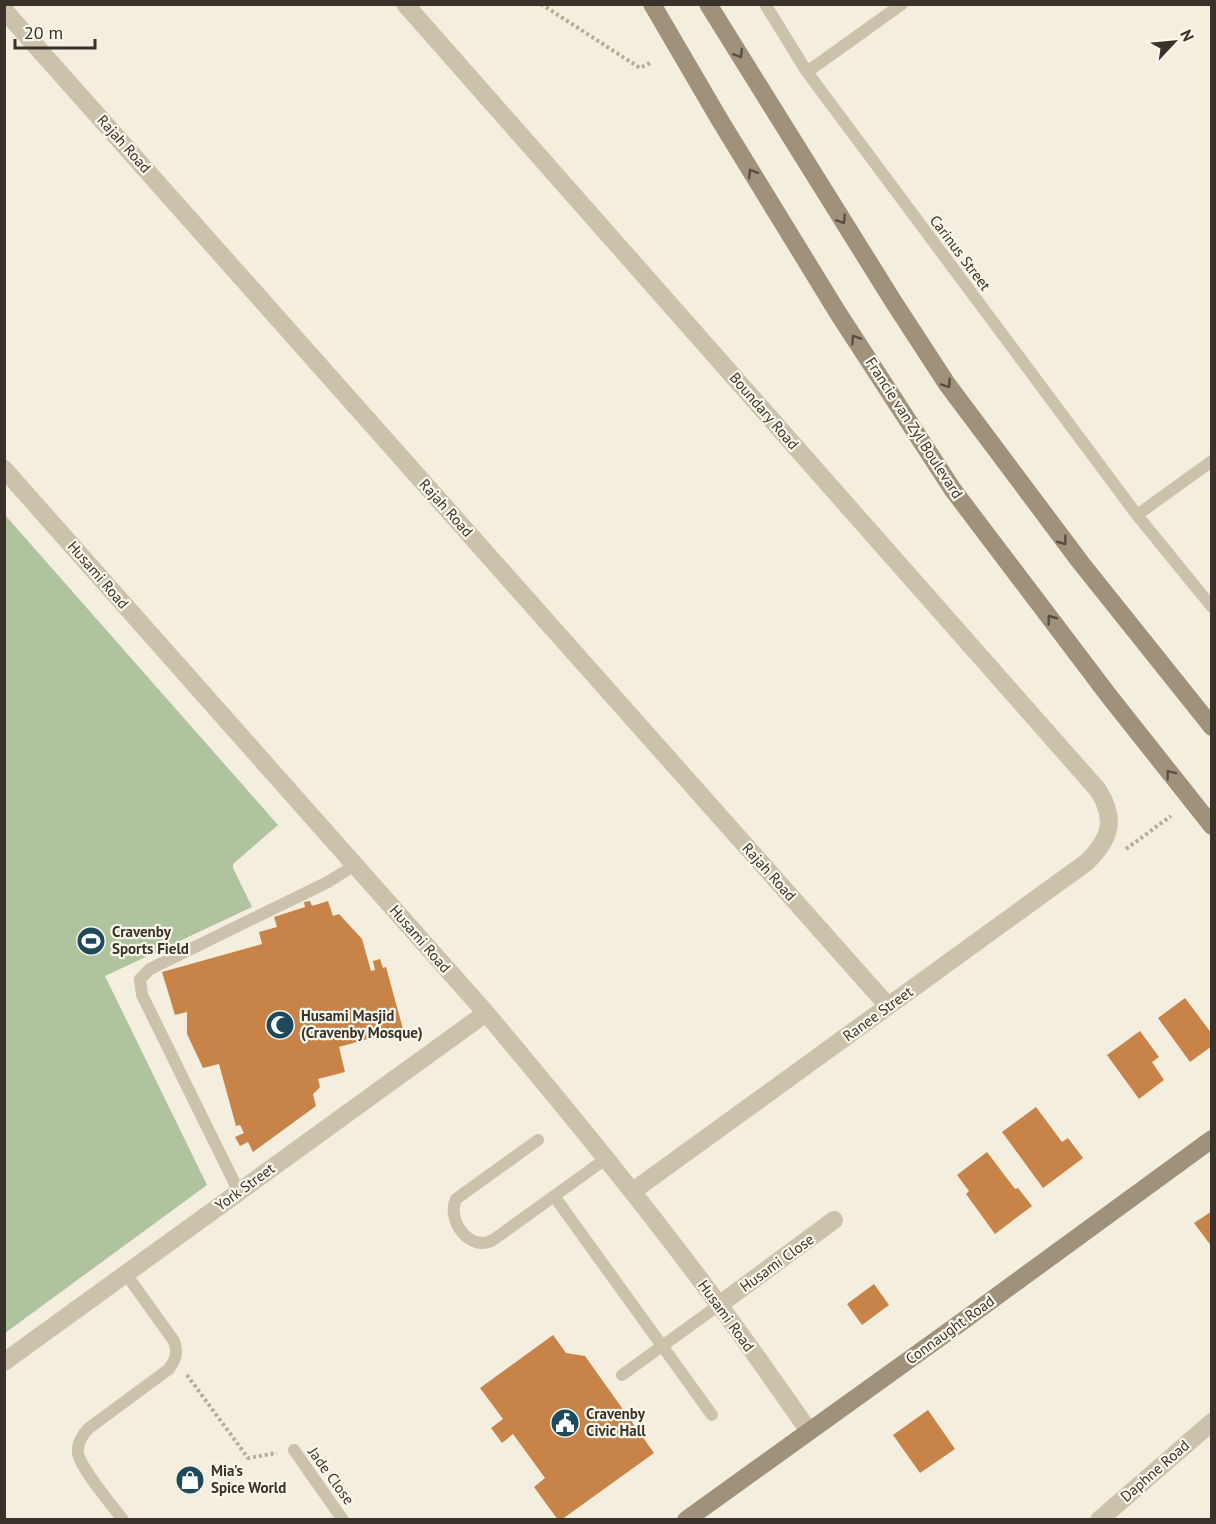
<svg xmlns="http://www.w3.org/2000/svg" width="1216" height="1524" font-family="'PT Sans',sans-serif">
<style>
.green{fill:#aec39e}
.building{fill:#c88448}
.lines{fill:none;stroke-linecap:round;stroke-linejoin:round}
.path{stroke:#b8ab94;stroke-width:4;stroke-dasharray:3 3;stroke-linecap:butt}
.lane{stroke:#ccc1aa;stroke-width:12}
.street{stroke:#ccc1aa;stroke-width:18}
.secondary{stroke:#a0917b;stroke-width:18}
.oneway{stroke:#584e42}
.labels{text-anchor:middle;stroke-width:4.5;stroke-linejoin:round;paint-order:stroke}
.street-label{font-size:15px;fill:#39322a;stroke:#faf7eb}
.poi-label{font-size:15px;font-weight:bold;fill:#39322a;stroke:#faf7eb;text-anchor:start}
</style>
<rect width="100%" height="100%" fill="#f3eede"/>
<!-- green -->
<path class="green" d="M5 515 278 825 233 864V868L252 907 105 976 207 1185 5 1333Z"/>
<!-- building -->
<path class="building" d="M310 901 312 906 328 901 333 916 339 914 362 939 371 971 375 970 373 961 380 959 383 968 386 967 403 1029 339 1047 345 1072 318 1079 320 1087 313 1094 316 1106 253 1152 248 1142 240 1146 235 1137 244 1133 240 1125 236 1126 219 1064 203 1068 187 1034V1012L175 1015 162 972 262 944 259 932 277 927 274 917 305 907 304 902Z
M1185 998 1212 1034V1046L1190 1062 1158 1018Z
M1140 1031 1159 1057 1152 1062 1164 1080 1139 1099 1107 1055Z
M1036 1107 1062 1142 1068 1138 1083 1158 1043 1188 1002 1132Z
M987 1152 1015 1189 1018 1188 1032 1206 995 1234 966 1194 969 1191 957 1175Z
M1212 1211V1247L1194 1223Z
M874 1284 889 1305 862 1325 847 1304Z
M553 1335 566 1353 585 1356 654 1453 561 1520H558L534 1487 545 1478 513 1434 502 1443 491 1428 503 1419 480 1388Z
M928 1410 955 1449 920 1473 893 1435Z"/>
<g class="lines">
<!-- path -->
<path class="path" d="M541 4 640 68 650 63
M1126 849 1171 816
M187 1375 248 1458 277 1453"/>
<!-- lane -->
<path class="lane" d="M765 4 807 72 1137 515 1212 607
M807 72 902 4
M1137 515 1212 461
M538 1140 456 1199C446 1220 470 1253 493 1240L607 1158
M239 1192 142 995 140 979 150 969 328 882 355 865
M554 1196 712 1415
M622 1375 719 1305
M294 1450 343 1520
M123 1520C112 1505 80 1468 78 1453 77 1443 82 1435 89 1428L169 1369C176 1359 178 1353 174 1341L126 1274"/>
<!-- street -->
<path class="street" d="M405 4 1098 790C1117 820 1110 839 1087 862L633 1191
M4 10 888 1006
M4 469 486 1013C566 1108 645 1204 719 1305 750 1346 779 1389 809 1431
M719 1305 834 1220
M4 1362 486 1013
M1099 1520 1212 1422"/>
<!-- secondary -->
<path class="secondary" d="M652 4 721 122 838 313 953 490 1109 696 1212 826
M708 4 893 301 947 384 1081 563 1212 727
M686 1520 956 1326 1212 1139"/>
</g>
<!-- one-way arrows -->
<defs><path id="oneway-chevron" d="M-2-3.5L2.5 0L-2 3.5" fill="none" stroke-width="1.6" stroke-linecap="round" stroke-linejoin="round" transform="scale(1.5)"/></defs>
<g class="oneway">
<use href="#oneway-chevron" transform="translate(739 54) rotate(58)"/>
<use href="#oneway-chevron" transform="translate(752 173) rotate(-122)"/>
<use href="#oneway-chevron" transform="translate(842 220) rotate(58)"/>
<use href="#oneway-chevron" transform="translate(855 339) rotate(-123)"/>
<use href="#oneway-chevron" transform="translate(947 384) rotate(56)"/>
<use href="#oneway-chevron" transform="translate(1063 541) rotate(53)"/>
<use href="#oneway-chevron" transform="translate(1051 619) rotate(-127)"/>
<use href="#oneway-chevron" transform="translate(1170 774) rotate(-128)"/>
</g>
<!-- icons -->
<defs>
<g id="stadium-disc" transform="scale(1.5)"><circle r="9.5" fill="#1e4a5c" stroke="#faf7eb"/><path d="M0-5a6.5 5 0 1 0 0 10a6.5 5 0 1 0 0-10ZM-3.5-1.8h7v3.6h-7Z" fill="#fff"/></g>
<g id="mosque-disc" transform="scale(1.5)"><circle r="9.5" fill="#1e4a5c" stroke="#faf7eb"/><path d="M3.5-4.9A6 6 0 1 0 3.5 4.9A5 5 0 1 1 3.5-4.9Z" fill="#fff"/></g>
<g id="civic-disc" transform="scale(1.5)"><circle r="9.5" fill="#1e4a5c" stroke="#faf7eb"/><path d="M-.6-6.5H3V-4.5H.6V-3L4-1V1h2V6H-6V1h2V-1L-.6-3ZM-1.2 2.5V6h2.4V2.5Z" fill="#fff"/></g>
<g id="shop-disc" transform="scale(1.5)"><circle r="9.5" fill="#1e4a5c" stroke="#faf7eb"/><path d="M-5-2.5h2.3a2.7 3.5 0 0 1 5.4 0H5L5.5 6h-11ZM-1.5-2.5h3a1.5 2.3 0 0 0-3 0Z" fill="#fff"/></g>
</defs>
<g fill-rule="evenodd">
<use href="#stadium-disc" x="91" y="941"/>
<use href="#mosque-disc" x="280" y="1025"/>
<use href="#civic-disc" x="565" y="1423"/>
<use href="#shop-disc" x="190" y="1480"/>
</g>
<g class="labels">
<!-- street labels -->
<g class="street-label">
<text transform="translate(124 144) rotate(48)" y="5">Rajah Road</text>
<text transform="translate(960 253) rotate(53)" y="5">Carinus Street</text>
<text transform="translate(764 411) rotate(49)" y="5">Boundary Road</text>
<text transform="translate(914 428) rotate(57)" y="5">Francie van Zyl Boulevard</text>
<text transform="translate(446 508) rotate(48)" y="5">Rajah Road</text>
<text transform="translate(98 575) rotate(49)" y="5">Husami Road</text>
<text transform="translate(769 872) rotate(48)" y="5">Rajah Road</text>
<text transform="translate(420 939) rotate(49)" y="5">Husami Road</text>
<text transform="translate(878 1014) rotate(-36)" y="5">Ranee Street</text>
<text transform="translate(245 1187) rotate(-36)" y="5">York Street</text>
<text transform="translate(777 1263) rotate(-36)" y="5">Husami Close</text>
<text transform="translate(726 1316) rotate(54)" y="5">Husami Road</text>
<text transform="translate(950 1330) rotate(-36)" y="5">Connaught Road</text>
<text transform="translate(1155 1471) rotate(-41)" y="5">Daphne Road</text>
<text transform="translate(331 1476) rotate(54)" y="5">Jade Close</text>
</g>
<!-- poi labels -->
<g class="poi-label">
<text x="112" y="937">Cravenby<tspan x="112" dy="17">Sports Field</tspan></text>
<text x="301" y="1021">Husami Masjid<tspan x="301" dy="17">(Cravenby Mosque)</tspan></text>
<text x="586" y="1419">Cravenby<tspan x="586" dy="17">Civic Hall</tspan></text>
<text x="211" y="1476">Mia's<tspan x="211" dy="17">Spice World</tspan></text>
</g>
</g>
<!-- border -->
<rect width="1216" height="1524" fill="none" stroke="#39322a" stroke-width="12"/>
<!-- north arrow -->
<g transform="translate(1174 42) rotate(64)" stroke="#faf7eb" stroke-width="4.5" paint-order="stroke">
<path d="M0-4.5L10 22L0 15L-10 22Z" fill="#39322a"/>
<text y="-9" font-size="16" font-weight="bold" text-anchor="middle" fill="#39322a">N</text>
</g>
<!-- scale -->
<path d="M15 39v9h80v-9" fill="none" stroke="#39322a" stroke-width="3"/>
<text x="24" y="39" font-size="18" fill="#39322a" stroke="#faf7eb" stroke-width="4.5" paint-order="stroke">20 m</text>
</svg>
